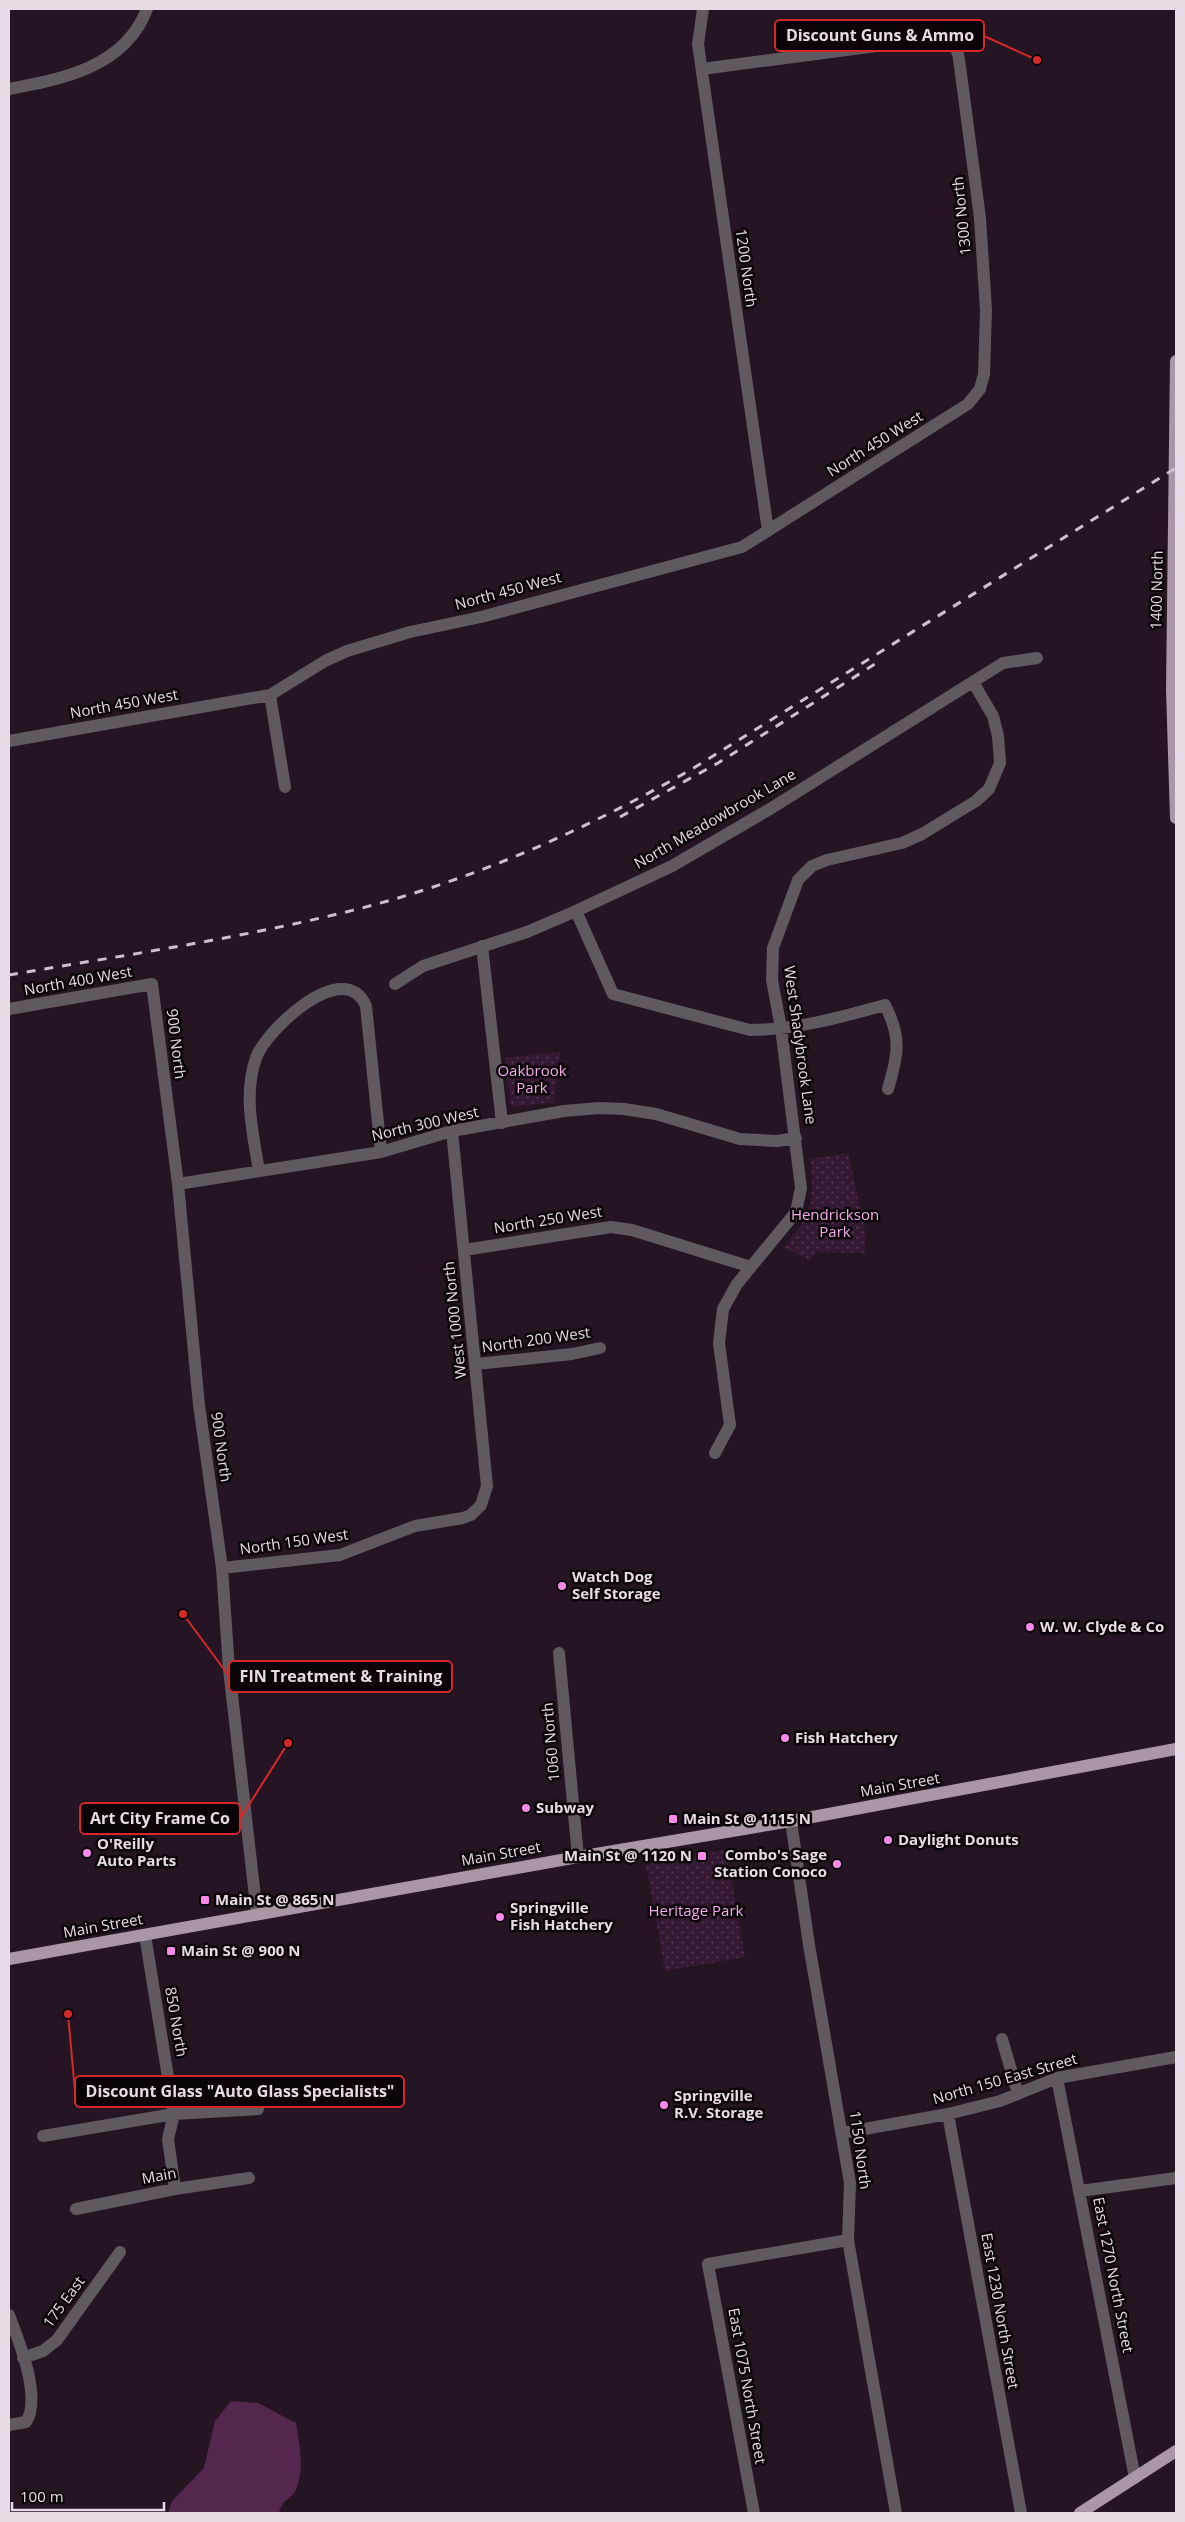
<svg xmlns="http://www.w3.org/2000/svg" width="1185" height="2522" font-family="'Open Sans',sans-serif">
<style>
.park{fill:url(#park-dots)}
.water{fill:#53274e}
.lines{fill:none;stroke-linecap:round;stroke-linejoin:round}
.minor{stroke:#615960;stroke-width:12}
.major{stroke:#a997a5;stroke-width:12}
.rail{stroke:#ccc0ca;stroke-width:3;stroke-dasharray:9 9;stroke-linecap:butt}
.poi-dot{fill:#f888ea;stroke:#0a0409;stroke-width:2}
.labels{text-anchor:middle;stroke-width:5;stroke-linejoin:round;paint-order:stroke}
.street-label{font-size:15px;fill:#e7dbe5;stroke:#0a0409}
.park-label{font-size:15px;fill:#f3aae8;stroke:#0a0409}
.poi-label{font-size:15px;font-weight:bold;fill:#e7dbe5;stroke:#0a0409;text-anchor:start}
.leader{fill:none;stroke:#d62828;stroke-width:2}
.callout-dot{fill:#d62828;stroke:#0a0409;stroke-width:2}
.callout{fill:#0a0409;stroke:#d62828;stroke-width:2}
.callout-label{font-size:16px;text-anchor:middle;font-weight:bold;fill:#e7dbe5}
</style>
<defs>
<pattern id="park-dots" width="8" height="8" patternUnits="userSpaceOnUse" patternTransform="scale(1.25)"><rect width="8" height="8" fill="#351832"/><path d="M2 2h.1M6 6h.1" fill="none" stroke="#523950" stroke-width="1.8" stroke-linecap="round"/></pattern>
</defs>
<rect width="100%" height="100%" fill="#251522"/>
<!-- park -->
<path class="park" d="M560 1052 554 1102 514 1107 510 1103 505 1058Z
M848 1153 866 1235 865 1253 817 1252 809 1260 784 1247C811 1216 816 1200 810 1159Z
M726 1850 745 1957 665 1971 646 1864Z"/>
<!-- water -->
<path class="water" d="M231 2401 258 2403 296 2423C299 2444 305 2468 296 2489 292 2500 282 2498 279 2513H168L172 2501 204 2468 215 2421Z"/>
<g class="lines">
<!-- minor -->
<path class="minor" d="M703 9 698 44 768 531
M9 89C63 79 125 67 147 9
M270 695 285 787
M9 741 270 695 325 661 347 651 410 632 481 617 742 547 968 404 980 389 984 374 986 310 980 218 959 59C957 46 951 39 937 38L702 69
M576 911 613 994 750 1030C795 1030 842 1017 885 1005 902 1038 898 1055 888 1089
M482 946 502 1123
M395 984 423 966 527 932 576 911 672 866 770 809 1003 663 1037 658
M9 1009 152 984 178 1184 199 1405 222 1568 229 1669 257 1914
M259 1171C253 1133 243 1095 256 1058 266 1030 344 956 366 1006L381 1152
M178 1184 381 1152 452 1131 564 1111 599 1108 624 1109 656 1114 740 1139 777 1141 796 1138
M464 1250 611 1227 632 1230 751 1267
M476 1364 572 1354 600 1348
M715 1453 730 1425 719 1343 723 1309 737 1284 796 1212 801 1188 781 1028 772 980 773 948 798 880 812 866 827 860 902 843 922 834 976 801 989 789 1000 763 998 736 993 716 973 682
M222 1568 340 1555 415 1526 463 1518 471 1515 481 1505 487 1486 452 1131
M559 1653 578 1857
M791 1821 809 1945 850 2183 848 2240 896 2513
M145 1935 174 2114 168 2139 175 2189
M1002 2039 1018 2094
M1057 2078 1135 2478
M948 2114 1021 2513
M842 2133 948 2114 1000 2101 1057 2078 1176 2057
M43 2136 174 2114 258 2109
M1080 2191 1176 2178
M76 2209 175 2189 249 2178
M9 2315C19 2341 42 2398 26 2422L9 2425
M23 2358 43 2351 57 2340 120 2252
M754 2513 708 2264 848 2240"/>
<!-- major -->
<path class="major" d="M1176 361 1172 689 1176 818
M9 1959 578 1857 791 1821 1176 1749
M1080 2513 1176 2451"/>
<!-- rail -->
<path class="rail" d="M620 817 718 763 875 664
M9 975C125 955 243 938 358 909 476 879 587 829 692 769L1176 468"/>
</g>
<!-- markers -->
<g class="poi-dot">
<circle cx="562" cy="1586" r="5"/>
<circle cx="1030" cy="1627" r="5"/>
<circle cx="785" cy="1738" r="5"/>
<circle cx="526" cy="1808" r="5"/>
<rect x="668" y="1814" width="10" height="10" rx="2.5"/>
<circle cx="888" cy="1840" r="5"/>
<circle cx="87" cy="1853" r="5"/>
<rect x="697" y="1851" width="10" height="10" rx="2.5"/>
<circle cx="837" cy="1864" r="5"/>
<rect x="200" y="1895" width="10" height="10" rx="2.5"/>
<circle cx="500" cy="1917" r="5"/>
<rect x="166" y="1946" width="10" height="10" rx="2.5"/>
<circle cx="664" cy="2105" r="5"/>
</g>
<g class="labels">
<!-- street labels -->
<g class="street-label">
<text transform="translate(962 216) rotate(-96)" y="5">1300 North</text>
<text transform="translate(746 268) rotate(82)" y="5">1200 North</text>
<text transform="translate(875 444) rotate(-32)" y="5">North 450 West</text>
<text transform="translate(1157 590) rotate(-89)" y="5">1400 North</text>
<text transform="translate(508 591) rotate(-15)" y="5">North 450 West</text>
<text transform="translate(124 704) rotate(-10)" y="5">North 450 West</text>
<text transform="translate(715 819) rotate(-30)" y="5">North Meadowbrook Lane</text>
<text transform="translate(78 981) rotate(-10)" y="5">North 400 West</text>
<text transform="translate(176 1044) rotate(83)" y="5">900 North</text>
<text transform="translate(800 1045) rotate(82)" y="5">West Shadybrook Lane</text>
<text transform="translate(425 1124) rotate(-13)" y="5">North 300 West</text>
<text transform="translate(548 1220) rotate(-9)" y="5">North 250 West</text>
<text transform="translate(455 1320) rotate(-96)" y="5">West 1000 North</text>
<text transform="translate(536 1340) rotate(-8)" y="5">North 200 West</text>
<text transform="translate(221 1447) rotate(82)" y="5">900 North</text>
<text transform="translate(294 1542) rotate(-8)" y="5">North 150 West</text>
<text transform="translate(551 1742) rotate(-95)" y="5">1060 North</text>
<text transform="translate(900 1785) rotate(-10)" y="5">Main Street</text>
<text transform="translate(501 1854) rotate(-10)" y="5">Main Street</text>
<text transform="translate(103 1926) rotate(-10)" y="5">Main Street</text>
<text transform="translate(176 2022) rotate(80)" y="5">850 North</text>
<text transform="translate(1005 2079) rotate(-16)" y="5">North 150 East Street</text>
<text transform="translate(860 2150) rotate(82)" y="5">1150 North</text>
<text transform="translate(159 2176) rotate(-10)" y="5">Main</text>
<text transform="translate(1113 2275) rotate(79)" y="5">East 1270 North Street</text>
<text transform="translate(64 2302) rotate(-54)" y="5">175 East</text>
<text transform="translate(1000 2311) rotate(80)" y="5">East 1230 North Street</text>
<text transform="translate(747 2386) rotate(80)" y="5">East 1075 North Street</text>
</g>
<!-- park labels -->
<g class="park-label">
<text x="532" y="1076">Oakbrook<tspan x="532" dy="17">Park</tspan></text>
<text x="835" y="1220">Hendrickson<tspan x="835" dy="17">Park</tspan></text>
<text x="696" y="1916">Heritage Park</text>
</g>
<!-- poi labels -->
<g class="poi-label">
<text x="572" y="1582">Watch Dog<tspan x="572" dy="17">Self Storage</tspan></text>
<text x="1040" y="1632">W. W. Clyde &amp; Co</text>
<text x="795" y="1743">Fish Hatchery</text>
<text x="536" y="1813">Subway</text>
<text x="683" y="1824">Main St @ 1115 N</text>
<text x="898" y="1845">Daylight Donuts</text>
<text x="97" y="1849">O'Reilly<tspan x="97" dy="17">Auto Parts</tspan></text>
<text x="827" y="1860" text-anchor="end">Combo's Sage<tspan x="827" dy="17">Station Conoco</tspan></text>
<text x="692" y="1861" text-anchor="end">Main St @ 1120 N</text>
<text x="215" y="1905">Main St @ 865 N</text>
<text x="510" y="1913">Springville<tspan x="510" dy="17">Fish Hatchery</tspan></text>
<text x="181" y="1956">Main St @ 900 N</text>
<text x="674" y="2101">Springville<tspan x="674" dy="17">R.V. Storage</tspan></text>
</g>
</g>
<!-- callouts -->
<path class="leader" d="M1037 60L984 36M183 1614L229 1676M288 1743L240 1819M68 2014L75 2091"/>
<g class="callout-dot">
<circle cx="1037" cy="60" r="5"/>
<circle cx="183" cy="1614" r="5"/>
<circle cx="288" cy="1743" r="5"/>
<circle cx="68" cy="2014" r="5"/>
</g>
<g class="callout">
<rect x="775" y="20" width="209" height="31" rx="5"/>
<rect x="229" y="1661" width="223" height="31" rx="5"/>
<rect x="80" y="1803" width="160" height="31" rx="5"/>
<rect x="75" y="2076" width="329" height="31" rx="5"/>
</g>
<g class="callout-label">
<text x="880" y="41">Discount Guns &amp; Ammo</text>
<text x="341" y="1682">FIN Treatment &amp; Training</text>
<text x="160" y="1824">Art City Frame Co</text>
<text x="240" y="2097">Discount Glass "Auto Glass Specialists"</text>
</g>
<!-- border -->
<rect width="1185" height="2522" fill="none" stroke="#e7dbe5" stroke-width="20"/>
<!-- scale -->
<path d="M12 2502v8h152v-8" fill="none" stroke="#e7dbe5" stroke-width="2.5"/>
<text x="20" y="2502" font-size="15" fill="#e7dbe5" stroke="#0a0409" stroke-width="4" paint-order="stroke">100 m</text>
</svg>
